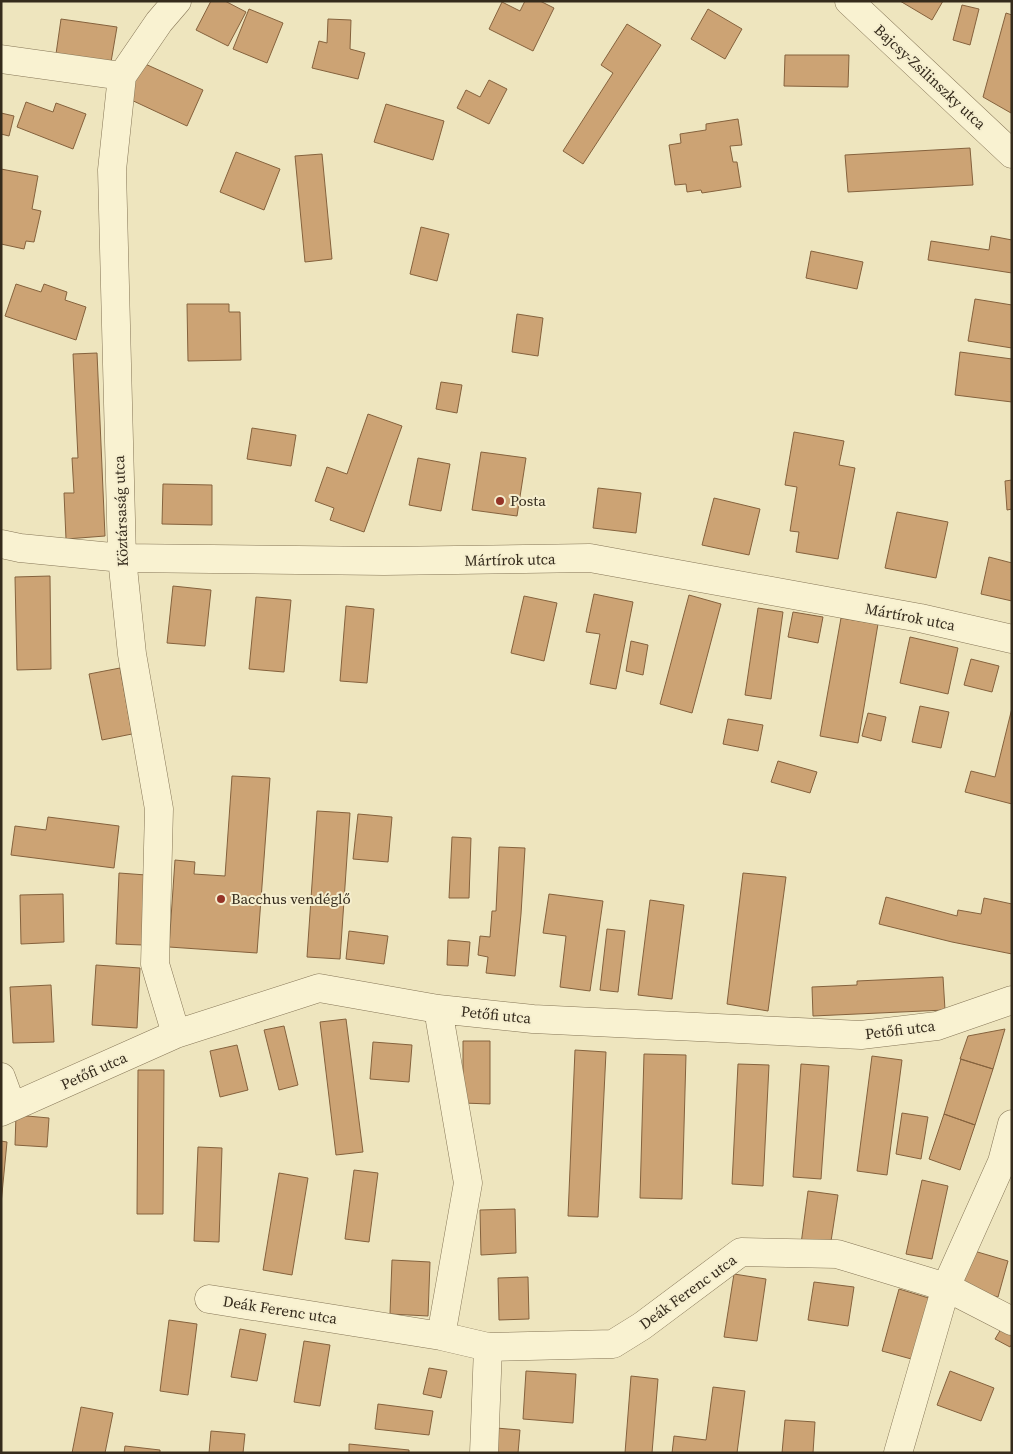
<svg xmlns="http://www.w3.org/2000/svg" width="1013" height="1454" font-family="'Source Serif 4',serif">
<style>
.building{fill:#cca374;stroke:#85623d}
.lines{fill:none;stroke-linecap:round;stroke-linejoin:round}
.minor-casing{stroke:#867657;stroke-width:29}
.minor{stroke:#f9f2d1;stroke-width:28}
.poi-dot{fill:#953427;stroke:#f5eece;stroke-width:2}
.labels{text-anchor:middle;stroke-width:4;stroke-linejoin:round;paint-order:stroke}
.street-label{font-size:15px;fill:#352b1c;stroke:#f5eece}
.poi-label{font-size:15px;fill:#352b1c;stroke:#f5eece;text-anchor:start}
</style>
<rect width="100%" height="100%" fill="#eee5be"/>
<!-- building -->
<path class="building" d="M211 1H225L246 12 228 46 196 30Z
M525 1H540L554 8 533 51 489 29 502 2 520 11Z
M900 1H943L932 20Z
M962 5 979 9 970 45 953 40Z
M249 9 283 23 267 63 233 49Z
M708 9 742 29 725 59 691 39Z
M1006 13 1012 15 1011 113 983 97Z
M61 19 117 27 111 62 56 54Z
M328 19 351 20 350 49 365 53 358 79 312 68 319 41 327 43Z
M627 24 661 45 583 164 563 151 613 73 601 65Z
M785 55H849L848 87 784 86Z
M143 63 203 90 187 126 127 98Z
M489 80 507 89 489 124 457 108 466 90 480 97Z
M26 102 53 112 56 103 86 114 73 149 17 127Z
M386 104 444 121 433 160 374 142Z
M1 113 14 116 9 136 1 134Z
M738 119 742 145 730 146 733 162H737L741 187 702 193 701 190 687 192 686 184 675 185 669 145 681 143 680 134 706 130V124Z
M970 148 973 185 848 192 845 155Z
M236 152 280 169 264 210 220 192Z
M322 154 332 259 305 262 295 156Z
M1 169 38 176 32 209 41 211 34 242 26 241 24 249 1 244Z
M421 227 449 234 437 281 410 274Z
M991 236 1012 240V273L928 260 931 241 989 250Z
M811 251 863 262 857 289 806 278Z
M16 284 41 292 44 284 67 292 65 300 86 307 76 340 5 316Z
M975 299 1012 305V348L968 341Z
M187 304H229V312H240L241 360 188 361Z
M517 314 543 318 538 356 512 352Z
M960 352 1012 359V402L955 395Z
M97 353 105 536 66 539 64 493H74L72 458H78L73 354Z
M441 382 462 385 457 413 436 409Z
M368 414 402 426 364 532 330 520 334 508 315 501 327 467 347 474Z
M252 428 296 435 291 466 247 459Z
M794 432 844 441 839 465 855 468 838 559 796 552 799 532 790 531 797 487 785 485Z
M481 452 526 458 517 516 472 510Z
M418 458 450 464 441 511 409 505Z
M1012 480V509L1007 510 1005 481Z
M163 484 212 485V525L162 524Z
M598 488 641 493 636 533 593 528Z
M714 498 760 509 749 555 702 545Z
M897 512 948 522 936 578 885 568Z
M989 557 1012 563V601L981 594Z
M50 576 51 669 17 670 15 577Z
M173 586 211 590 205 646 167 643Z
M594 594 633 602 616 689 590 684 600 634 586 632Z
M689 595 721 604 692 713 660 704Z
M524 596 557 603 544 661 511 653Z
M256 597 291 600 284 672 249 669Z
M346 606 374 609 367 683 340 681Z
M758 608 783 612 771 699 745 695Z
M793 612 823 617 818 643 788 637Z
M841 618 878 624 858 743 820 736Z
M910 637 958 648 948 694 900 683Z
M631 641 648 645 643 675 626 671Z
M971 659 999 666 992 692 964 685Z
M120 668 132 734 102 740 89 674Z
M920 706 949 712 941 748 912 742Z
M1012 708V804L965 792 971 771 995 777Z
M868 713 886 717 881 741 862 736Z
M728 719 763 725 758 751 723 744Z
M778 761 817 772 810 793 771 782Z
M232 776 270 778 257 953 169 947 175 860 195 862 194 874 225 876Z
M317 811 350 813 340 959 307 957Z
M358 814 392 817 388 862 353 859Z
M48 817 119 826 114 868 11 855 15 826 46 830Z
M452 837 471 838 469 898H449Z
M499 847 525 848 521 914 515 976 486 973 488 957 478 955 480 936 490 937 492 911H496Z
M119 873 146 875 143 945 116 944Z
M743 873 786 877 768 1011 727 1004Z
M63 894 64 942 21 944 20 895Z
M549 894 603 901 590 991 560 987 566 936 543 933Z
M886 897 957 916 958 910 981 914 984 898 1012 904V954L952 942 879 924Z
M650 900 684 905 672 999 638 995Z
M607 929 625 931 618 992 600 990Z
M349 931 388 936 384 964 346 959Z
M448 940 470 942 468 966 447 965Z
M96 965 140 968 137 1028 92 1025Z
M943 977 945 1010 813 1016 812 987 857 985V981Z
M51 985 54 1042 13 1043 10 987Z
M346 1019 363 1152 336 1155 320 1022Z
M284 1026 298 1085 279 1090 264 1030Z
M1005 1029 993 1069 960 1059 968 1036Z
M463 1041H490V1104L463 1103Z
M373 1042 412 1045 409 1082 370 1079Z
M237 1045 248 1090 220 1097 210 1051Z
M575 1050 606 1052 598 1217 568 1216Z
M644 1054 686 1055 682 1199 640 1198Z
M872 1056 902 1060 887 1175 857 1171Z
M961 1059 993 1069 975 1125 944 1114Z
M738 1064 769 1065 763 1186 732 1184Z
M801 1064 829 1066 821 1179 793 1177Z
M138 1070H164L163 1214H137Z
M902 1113 928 1117 921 1159 896 1154Z
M944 1114 975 1125 960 1170 929 1159Z
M16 1115 49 1118 47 1147 15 1145Z
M1 1141 7 1142 1 1204Z
M198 1147 222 1148 219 1242 194 1241Z
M354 1170 378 1173 369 1242 345 1239Z
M279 1173 308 1178 292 1275 263 1270Z
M922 1180 948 1186 932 1259 906 1254Z
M808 1191 838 1195 830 1248 801 1244Z
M515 1209 516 1253 481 1255 480 1210Z
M964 1248 1008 1261 998 1297 954 1285Z
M392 1260 430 1262 428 1316 390 1314Z
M734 1274 766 1279 757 1341 724 1337Z
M528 1277 529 1319 499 1320 498 1278Z
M814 1282 854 1287 848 1326 808 1320Z
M899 1289 932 1299 915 1360 882 1351Z
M169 1320 197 1324 188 1395 160 1391Z
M240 1329 266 1334 257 1381 231 1377Z
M1001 1329 1012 1335V1344L1010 1347 995 1339Z
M304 1341 330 1345 320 1406 294 1402Z
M429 1368 447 1371 441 1398 423 1394Z
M526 1371 576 1374 573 1423 523 1419Z
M950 1371 994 1388 981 1421 937 1405Z
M631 1376 658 1379 652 1453H625Z
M713 1387 745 1391 737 1453H672L674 1436 706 1440Z
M378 1404 433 1411 429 1435 375 1429Z
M81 1407 113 1413 105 1453H72Z
M785 1420 815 1422 813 1453H782Z
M496 1428 520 1430 518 1453H495Z
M211 1431 245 1434 243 1453H209Z
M349 1444 409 1450V1453H349Z
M125 1446 160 1450V1453H124Z"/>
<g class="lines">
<!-- minor casing -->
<g class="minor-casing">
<path id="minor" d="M849 1 1012 154
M1 59 122 76
M1 544 20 548 122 558 384 561 590 558 920 618 1012 639
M438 1009 468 1183 441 1336
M176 1034 155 964 159 809 132 654 122 558 112 170 122 76 159 22 177 1
M1 1077 12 1107
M1 1112 176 1034 319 988 438 1009 533 1019 861 1035 937 1026 1012 1000
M209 1299 441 1336 488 1347 613 1344 642 1326 741 1252 837 1254 946 1287 1012 1321
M484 1453 488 1347
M898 1453 946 1287 1002 1162 1012 1124"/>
</g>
<!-- minor -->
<use href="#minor" class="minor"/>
</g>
<!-- markers -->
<g class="poi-dot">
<circle cx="500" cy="501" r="5"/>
<circle cx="221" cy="899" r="5"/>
</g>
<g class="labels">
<!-- street labels -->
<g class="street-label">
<text transform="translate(930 77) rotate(43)" y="5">Bajcsy-Zsilinszky utca</text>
<text transform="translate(121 511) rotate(-92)" y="5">Köztársaság utca</text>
<text transform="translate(510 560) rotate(-1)" y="5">Mártírok utca</text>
<text transform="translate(910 617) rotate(11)" y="5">Mártírok utca</text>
<text transform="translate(496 1015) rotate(6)" y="5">Petőfi utca</text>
<text transform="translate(900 1030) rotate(-7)" y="5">Petőfi utca</text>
<text transform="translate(94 1071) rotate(-24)" y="5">Petőfi utca</text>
<text transform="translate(688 1292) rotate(-36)" y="5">Deák Ferenc utca</text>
<text transform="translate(280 1310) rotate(9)" y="5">Deák Ferenc utca</text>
</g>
<!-- poi labels -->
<g class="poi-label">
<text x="510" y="506">Posta</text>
<text x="231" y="904">Bacchus vendéglő</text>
</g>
</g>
<!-- border -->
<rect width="1013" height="1454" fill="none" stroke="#352b1c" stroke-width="5"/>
</svg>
